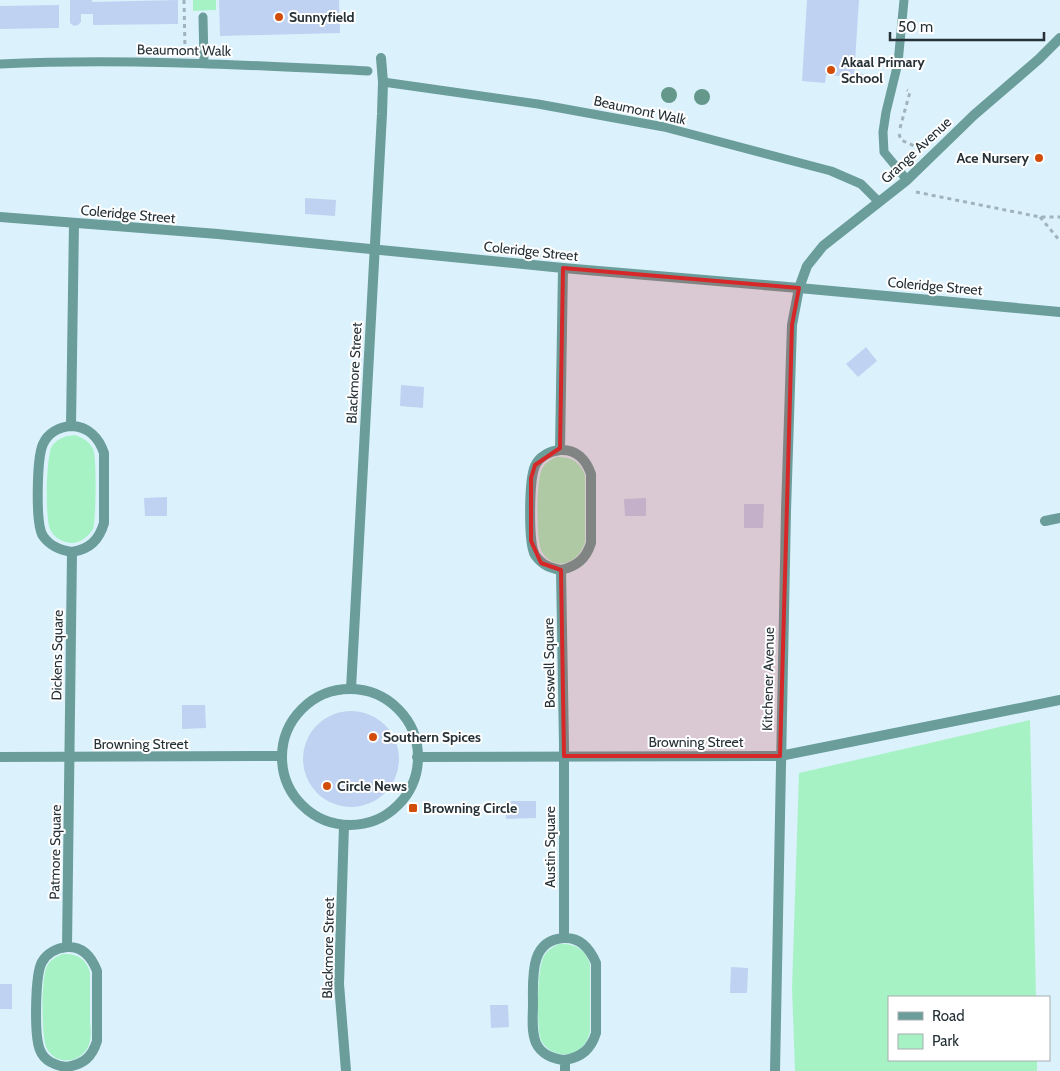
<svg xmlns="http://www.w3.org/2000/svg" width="1060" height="1071" font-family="Cabin,sans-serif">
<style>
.green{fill:#a7f2c5}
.building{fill:#c0d2f1}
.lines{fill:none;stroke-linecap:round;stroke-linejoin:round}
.path{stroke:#a0b3bc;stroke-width:3;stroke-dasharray:4 4;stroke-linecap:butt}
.service{stroke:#6b9d9b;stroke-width:9}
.minor{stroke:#6b9d9b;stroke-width:10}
.tertiary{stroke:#6b9d9b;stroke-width:10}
.tree{fill:#63988b}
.marked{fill:#d62828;fill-opacity:0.2;stroke:#d62828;stroke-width:4;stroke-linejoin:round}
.poi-dot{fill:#d24d09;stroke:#fff;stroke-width:2}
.labels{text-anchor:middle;stroke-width:4;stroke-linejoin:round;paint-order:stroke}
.poi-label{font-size:14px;font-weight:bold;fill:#263237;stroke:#fff;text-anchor:start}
.street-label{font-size:14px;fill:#263237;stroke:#fff}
</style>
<rect width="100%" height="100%" fill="#dbf2fd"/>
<!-- green -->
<path class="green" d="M193 0H216V10L193 11Z
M75 435C83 438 89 441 93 449 97 456 96 521 93 529 89 536 80 543 72 543 63 543 53 537 50 529 45 518 46 456 52 446 58 438 65 436 75 435Z
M556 457C570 456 580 461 585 475V542C579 563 555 573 542 552 536 543 536 479 542 469 545 463 550 460 556 457Z
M1030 720 1036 997H889V1060H1037V1071H795L792 987 799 773Z
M559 944C575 943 585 949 590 964V1032C588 1037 587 1042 583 1046 572 1059 548 1056 541 1040 536 1028 537 966 544 956 547 950 553 947 559 944Z
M62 954C76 953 86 958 90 972 90 988 90 1003 90 1018 90 1025 92 1034 90 1041 86 1062 58 1068 47 1049 41 1039 41 976 47 966 50 960 56 957 62 954Z"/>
<!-- building -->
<path class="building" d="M70 0H92V2L178 0V24L93 25V14H81V22L78 25 74 26 70 23Z
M219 0H339L340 33 220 36Z
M807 0H859L854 77 826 75 825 83 802 81Z
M59 5V28L0 29V6Z
M305 198 336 200 335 216 305 214Z
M866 347 877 361 858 377 846 364Z
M401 385 424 387 423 408 400 406Z
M167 497V516H145L144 498Z
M646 498V516H625L624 499Z
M744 504H764L763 528H744Z
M182 705H205L206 728 182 729Z
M303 759a48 48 0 1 1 96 0a48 48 0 1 1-96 0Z
M505 801H536V818L506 819Z
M731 967 748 968 747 993H730Z
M0 984H12V1009H0Z
M490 1005H508L509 1027 491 1028Z"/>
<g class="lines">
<!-- path -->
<path class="path" d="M184 0 185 49
M859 75 880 79
M900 128 910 92 907 90
M899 134 901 140 919 148
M916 192 1040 217H1060
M1040 217 1060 241"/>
<!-- service -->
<path class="service" d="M904 0 898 63 886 112 883 132 884 152 907 180
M203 17 204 63
M0 64C122 58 246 65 368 71
M383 82 538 104 664 127 831 171 861 184 879 202"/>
<!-- minor -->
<path class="minor" d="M0 217 218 234 563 268 799 288 1060 312
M560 450C549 451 539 457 535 466 529 479 528 543 535 555 542 565 550 568 561 570L564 745V938C581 937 590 949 596 963V1033C591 1049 582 1057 565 1060
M1045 521 1060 518
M72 552C90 549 99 540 104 523V453C99 438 88 426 71 426L74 223
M561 570C577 566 586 559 591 543V474C586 459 576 449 560 450L563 268
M351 689 382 114 383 82 381 58
M344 825 339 984 346 1071
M564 938C529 940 533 978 533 1004 533 1016 531 1031 536 1043 541 1054 553 1059 565 1060V1071
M67 947C57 948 47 953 42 962 35 974 34 1036 40 1050 44 1061 56 1066 67 1067V1071
M67 1067C84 1064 92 1057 97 1041V971C92 958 83 946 67 947L72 552C59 550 50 546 43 536 35 524 37 457 43 444 48 433 59 427 71 426"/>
<!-- tertiary -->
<path class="tertiary" d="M282 757a68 68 0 1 1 136 0a68 68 0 1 1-136 0Z
M0 757 281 756
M417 757 780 756 1060 700
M775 1071 786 511 792 325 799 288 807 266 823 246 907 180 974 115 1039 59 1060 38"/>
</g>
<!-- trees -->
<g class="tree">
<circle cx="669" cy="95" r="8"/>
<circle cx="702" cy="97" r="8"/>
</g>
<!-- marked area -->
<path class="marked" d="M563 268 799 288 792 325 780 756H564L561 570 541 563 531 541V478L535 465 560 448Z"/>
<!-- markers -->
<g class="poi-dot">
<circle cx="279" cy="17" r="5"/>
<circle cx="831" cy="70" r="5"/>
<circle cx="1039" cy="158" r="5"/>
<circle cx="373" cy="737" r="5"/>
<circle cx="327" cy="786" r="5"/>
<rect x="408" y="803" width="10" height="10" rx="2.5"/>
</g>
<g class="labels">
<!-- poi labels -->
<g class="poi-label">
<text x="289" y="22">Sunnyfield</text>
<text x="841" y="67">Akaal Primary<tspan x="841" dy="16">School</tspan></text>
<text x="1029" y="163" text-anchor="end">Ace Nursery</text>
<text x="383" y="742">Southern Spices</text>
<text x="337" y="791">Circle News</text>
<text x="423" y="813">Browning Circle</text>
</g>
<!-- street labels -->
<g class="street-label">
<text transform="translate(184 50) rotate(1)" y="5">Beaumont Walk</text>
<text transform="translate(640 110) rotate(12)" y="5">Beaumont Walk</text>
<text transform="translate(916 150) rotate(-43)" y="5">Grange Avenue</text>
<text transform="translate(128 214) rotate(5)" y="5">Coleridge Street</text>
<text transform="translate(531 251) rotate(6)" y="5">Coleridge Street</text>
<text transform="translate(935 286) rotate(5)" y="5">Coleridge Street</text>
<text transform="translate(354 373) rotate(-87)" y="5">Blackmore Street</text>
<text transform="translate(57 655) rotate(-89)" y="5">Dickens Square</text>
<text transform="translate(549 663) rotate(-91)" y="5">Boswell Square</text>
<text transform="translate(768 679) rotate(-89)" y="5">Kitchener Avenue</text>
<text x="696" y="747">Browning Street</text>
<text x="141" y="749">Browning Street</text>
<text transform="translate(550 847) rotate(-90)" y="5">Austin Square</text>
<text transform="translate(55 852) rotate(-89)" y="5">Patmore Square</text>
<text transform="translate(328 948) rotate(-89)" y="5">Blackmore Street</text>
</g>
</g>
<!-- legend -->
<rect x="888" y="996" width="162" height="65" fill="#ffffff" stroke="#a8adaf"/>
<rect x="898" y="1012" width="25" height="8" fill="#6b9d9b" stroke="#a8adaf"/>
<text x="932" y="1021" font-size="15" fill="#263237">Road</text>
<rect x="898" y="1034" width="25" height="15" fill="#a7f2c5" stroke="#a8adaf"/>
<text x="932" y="1046" font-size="15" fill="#263237">Park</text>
<!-- scale -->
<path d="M890 32v8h154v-8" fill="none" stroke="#263237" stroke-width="2.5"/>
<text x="898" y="32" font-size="15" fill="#263237" stroke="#ffffff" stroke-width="4" paint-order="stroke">50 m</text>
</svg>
